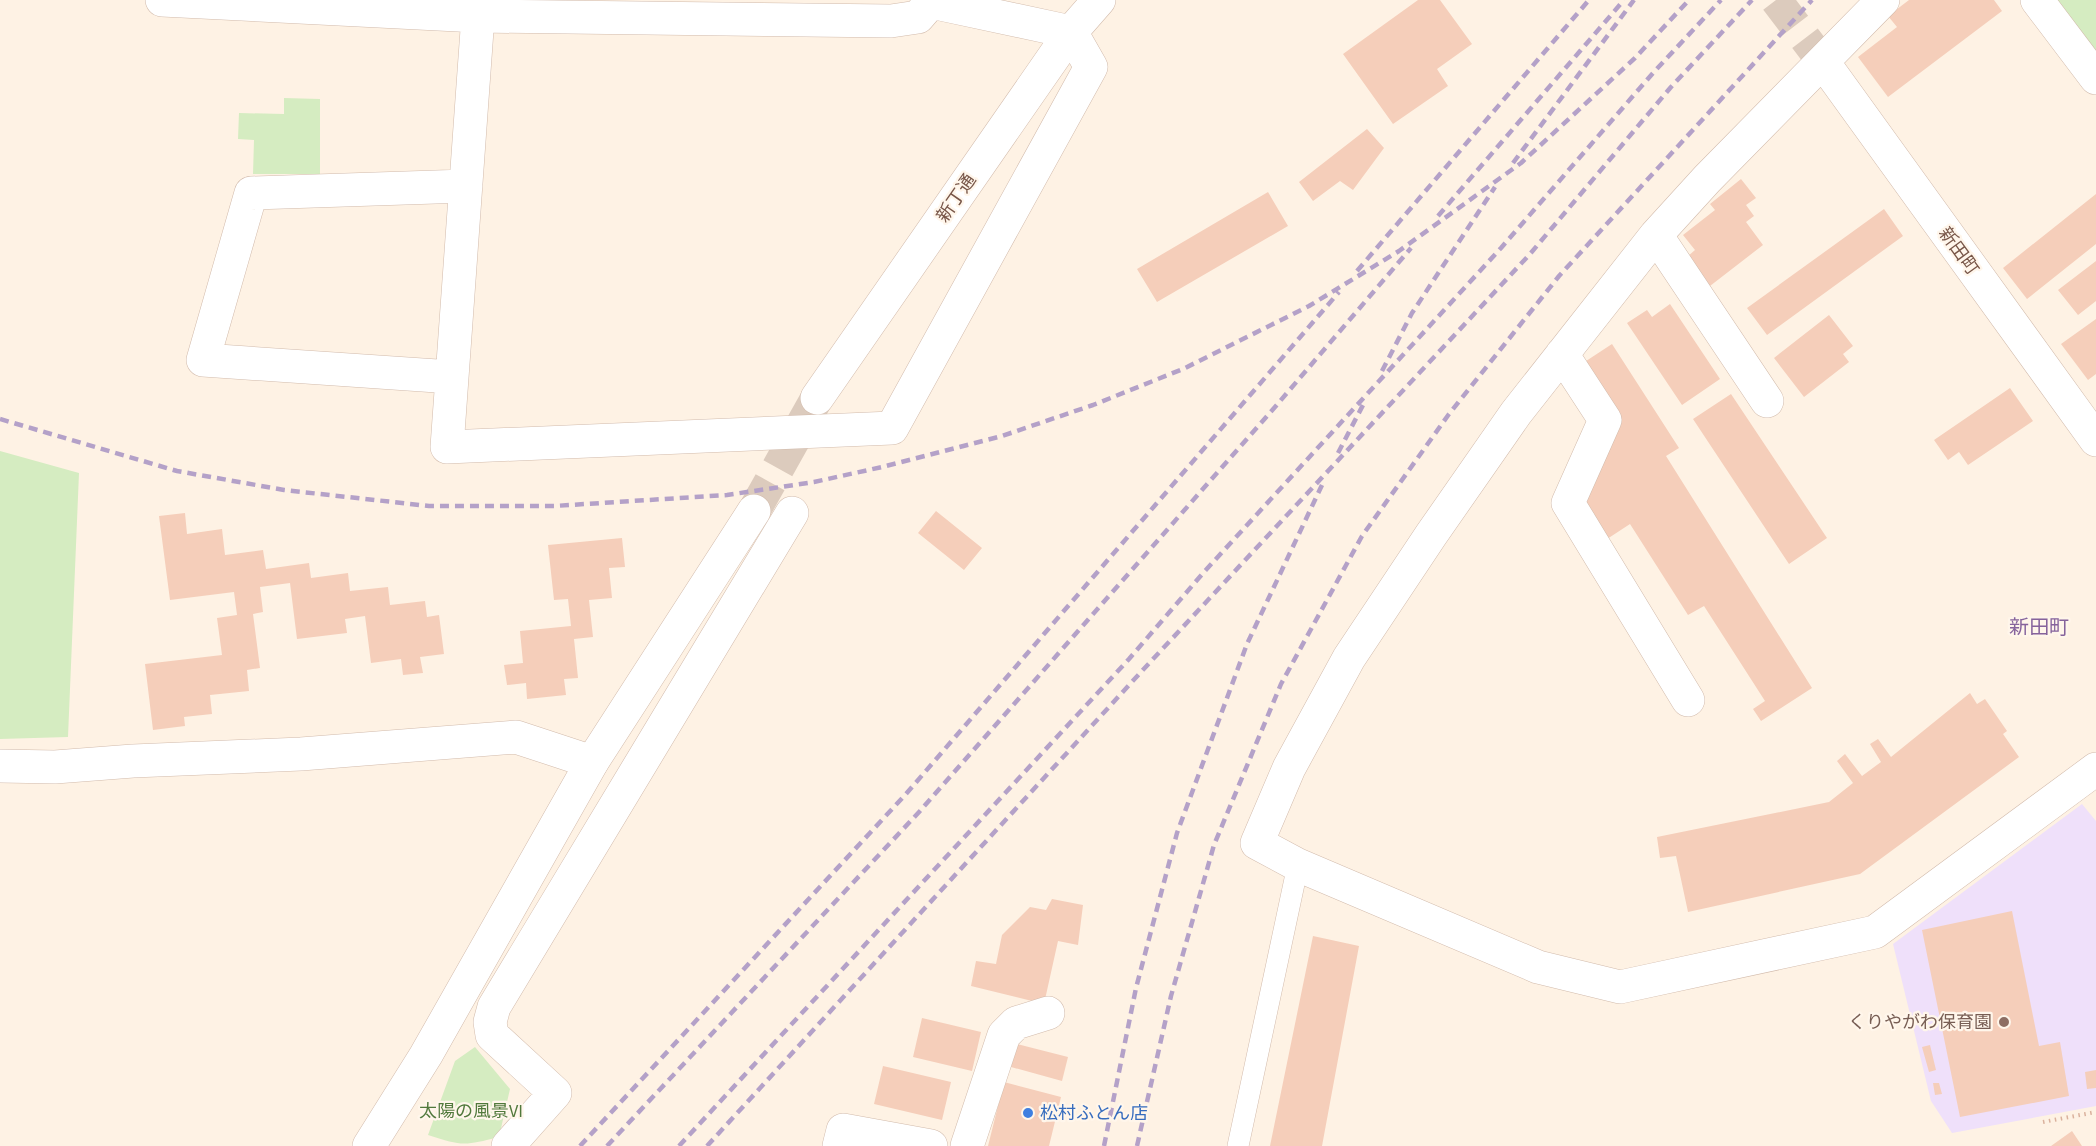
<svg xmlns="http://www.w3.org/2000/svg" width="2096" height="1146" font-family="'Source Sans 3','Noto Sans JP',sans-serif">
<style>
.education{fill:#efe0fa}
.green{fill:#d5ecc1}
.building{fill:#f5ceba}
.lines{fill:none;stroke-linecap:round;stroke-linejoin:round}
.pedestrian-tunnel{stroke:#dccbbd;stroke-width:32;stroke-dasharray:32 16;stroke-linecap:butt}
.tertiary-tunnel{stroke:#dccbbd;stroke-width:33;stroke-dasharray:33 16;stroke-linecap:butt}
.service-casing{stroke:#d2bbac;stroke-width:22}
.minor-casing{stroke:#d2bbac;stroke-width:34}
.tertiary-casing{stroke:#d2bbac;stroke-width:34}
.path{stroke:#dab19d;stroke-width:4;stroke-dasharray:1.5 4.5;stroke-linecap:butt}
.service{stroke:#fff;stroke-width:21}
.minor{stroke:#fff;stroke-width:33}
.tertiary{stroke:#fff;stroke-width:33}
.rail{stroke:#b4a1c8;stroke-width:4.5;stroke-dasharray:9 6;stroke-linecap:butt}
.education-dot{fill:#8d6e63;stroke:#fff6eb;stroke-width:2}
.shop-dot{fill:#3f7fe0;stroke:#fff6eb;stroke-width:2}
.labels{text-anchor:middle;stroke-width:4.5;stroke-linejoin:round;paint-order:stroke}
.street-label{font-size:18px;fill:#785648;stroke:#fff6eb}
.education-label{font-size:18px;fill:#785e54;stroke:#fff6eb;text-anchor:end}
.park-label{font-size:18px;fill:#51793c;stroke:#fff6eb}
.shop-label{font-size:18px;fill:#366cbe;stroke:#fff6eb;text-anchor:start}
.neighbourhood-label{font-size:20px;fill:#86639c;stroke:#fff6eb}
</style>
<rect width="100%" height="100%" fill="#fef2e4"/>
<!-- education -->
<path class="education" d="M2082 804 2096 821V1106L1952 1133 1931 1101 1893 944Z"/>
<!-- green -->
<path class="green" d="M2052 0H2096V59Z
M284 98 320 99V174H253L254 140 238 139 239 113 284 114Z
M0 451 79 473 68 737 0 739Z
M475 1047 510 1089 499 1137C464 1146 462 1146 428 1135L455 1061Z"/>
<!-- building -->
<path class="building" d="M1418 0H1440L1472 44 1437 69 1448 86 1393 124 1343 54Z
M1909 0H1994L2002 11 1888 97 1858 57 1897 27 1888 16Z
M1367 129 1384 148 1353 190 1340 181 1313 201 1299 182Z
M1741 179 1756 198 1746 205 1754 216 1746 222 1763 245 1710 286 1687 257 1695 250 1683 235 1715 210 1710 204Z
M1268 192 1288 226 1157 302 1137 269Z
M2096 194V244L2027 299 2003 268Z
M1884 209 1903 236 1767 335 1747 308Z
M2096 261V301L2078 315 2058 290Z
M1670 304 1720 379 1682 405 1627 323 1647 310 1652 317Z
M1829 315 1853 346 1843 354 1849 362 1804 397 1774 358Z
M2096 319V374L2088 380 2061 344Z
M1612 344 1679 448 1666 456 1812 688 1761 721 1753 709 1765 701 1704 606 1688 615 1630 524 1601 543 1575 503 1615 421 1580 365Z
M2010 388 2033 421 1968 465 1959 452 1948 460 1934 440Z
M1731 394 1827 538 1789 564 1693 419Z
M936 511 982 548 964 570 918 533Z
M185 513 187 534 222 529 225 555 263 550 266 569 309 563 311 578 348 573 350 591 388 587 390 605 425 601 427 617 439 615 444 654 420 657 423 673 403 675 401 659 371 663 365 616 345 619 347 633 297 639 290 583 260 587 263 612 253 614 260 668 247 670 249 691 210 695 212 714 184 717 185 726 153 730 145 664 222 655 217 618 237 615 234 592 170 600 159 516Z
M622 538 625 567 609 568 612 598 589 600 593 637 574 639 578 678 564 679 566 695 527 699 526 683 507 685 504 665 523 663 520 631 571 626 568 599 554 600 548 545Z
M1970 693 1977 704 1985 699 2007 731 2003 734 2019 757 1860 874 1688 912 1676 856 1660 858 1657 837 1829 802 1853 783 1837 761 1845 754 1862 776 1881 762 1870 744 1878 739 1891 757Z
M1052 899 1083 905 1078 945 1058 941 1044 1004 971 986 976 961 996 964 1002 935 1030 907 1046 910Z
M2012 911 2039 1046 2060 1042 2069 1096 1960 1117 1922 930Z
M1313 936 1359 946 1322 1146H1270Z
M922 1018 981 1032 972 1071 913 1057Z
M1017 1044 1068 1057 1062 1081 1011 1067Z
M1930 1045 1936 1070 1929 1072 1922 1047Z
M883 1066 951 1082 942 1120 874 1104Z
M2096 1070V1088L2087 1089 2085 1072Z
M1004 1082 1061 1097 1049 1146H988Z
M1933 1083H1939L1942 1094 1935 1095Z
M2072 1131 2082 1146H2051Z"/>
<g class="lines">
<!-- pedestrian-tunnel -->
<path class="pedestrian-tunnel" d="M1776 0 1823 62"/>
<!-- tertiary-tunnel -->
<path class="tertiary-tunnel" d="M754 511 817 398"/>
<!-- service casing -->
<g class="service-casing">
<path id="service" d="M1238 1146 1298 865"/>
</g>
<!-- minor casing -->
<g class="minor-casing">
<path id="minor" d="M162 0 478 16 891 21 918 17 931 2
M1883 0 1707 179 1656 235 1516 413 1431 535 1349 658 1289 768 1257 843 1298 865 1538 967 1620 987 1875 932 2096 769
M2037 0 2096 78
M478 16 447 447 892 428 1091 67 1071 32 931 2 932 0
M1823 62 2096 440
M1656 235 1767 401
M1562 354 1605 420 1568 503 1688 700
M452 377 203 360 251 193 466 186
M0 766 55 767 133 761 301 754 516 737 592 762
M508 1146 555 1093 492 1035 490 1022 494 1007 792 513
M839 1146 843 1130 931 1146
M967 1146 1004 1035 1016 1023 1048 1013"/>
</g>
<!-- tertiary casing -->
<g class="tertiary-casing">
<path id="tertiary" d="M817 398 1071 32 1099 0
M369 1146 426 1055 592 762 754 511"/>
</g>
<!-- path -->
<path class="path" d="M2043 1122 2096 1112"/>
<!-- service -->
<use href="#service" class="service"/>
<!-- minor -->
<use href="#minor" class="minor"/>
<!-- tertiary -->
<use href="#tertiary" class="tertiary"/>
<!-- rail -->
<path class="rail" d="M1513 163 1634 0
M1438 216 1624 0
M1357 271 1589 0
M1382 371 1412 313 1495 187
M0 419 177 471 284 490 429 506H554L727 495 814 482 882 467 1002 436 1093 405 1183 369 1309 306 1399 251 1521 163 1635 58 1689 0
M1338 453 1363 405
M580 1146 906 794 1339 292
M607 1146 920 811 1275 407 1411 248
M679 1146 1129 659 1204 572 1501 248 1653 73 1721 0
M707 1146 1141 672 1530 254 1671 87 1752 0
M1104 1146 1136 988 1177 833 1247 644 1322 485
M1137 1146 1171 996 1214 845 1281 684 1362 536 1449 414 1559 276 1812 0"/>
</g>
<!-- markers -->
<circle class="education-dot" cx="2004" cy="1022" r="6"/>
<circle class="shop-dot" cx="1028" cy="1113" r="6"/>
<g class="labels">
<!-- street labels -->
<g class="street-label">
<text transform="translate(956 198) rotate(-55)" y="6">新丁通</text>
<text transform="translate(1959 251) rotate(54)" y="6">新田町</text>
</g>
<!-- education labels -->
<g class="education-label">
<text x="1992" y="1028">くりやがわ保育園</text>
</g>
<!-- park labels -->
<g class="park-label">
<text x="471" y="1117">太陽の風景VI</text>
</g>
<!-- shop labels -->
<g class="shop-label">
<text x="1040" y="1119">松村ふとん店</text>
</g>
<!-- neighbourhood labels -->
<g class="neighbourhood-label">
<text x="2039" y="634">新田町</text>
</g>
</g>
</svg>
